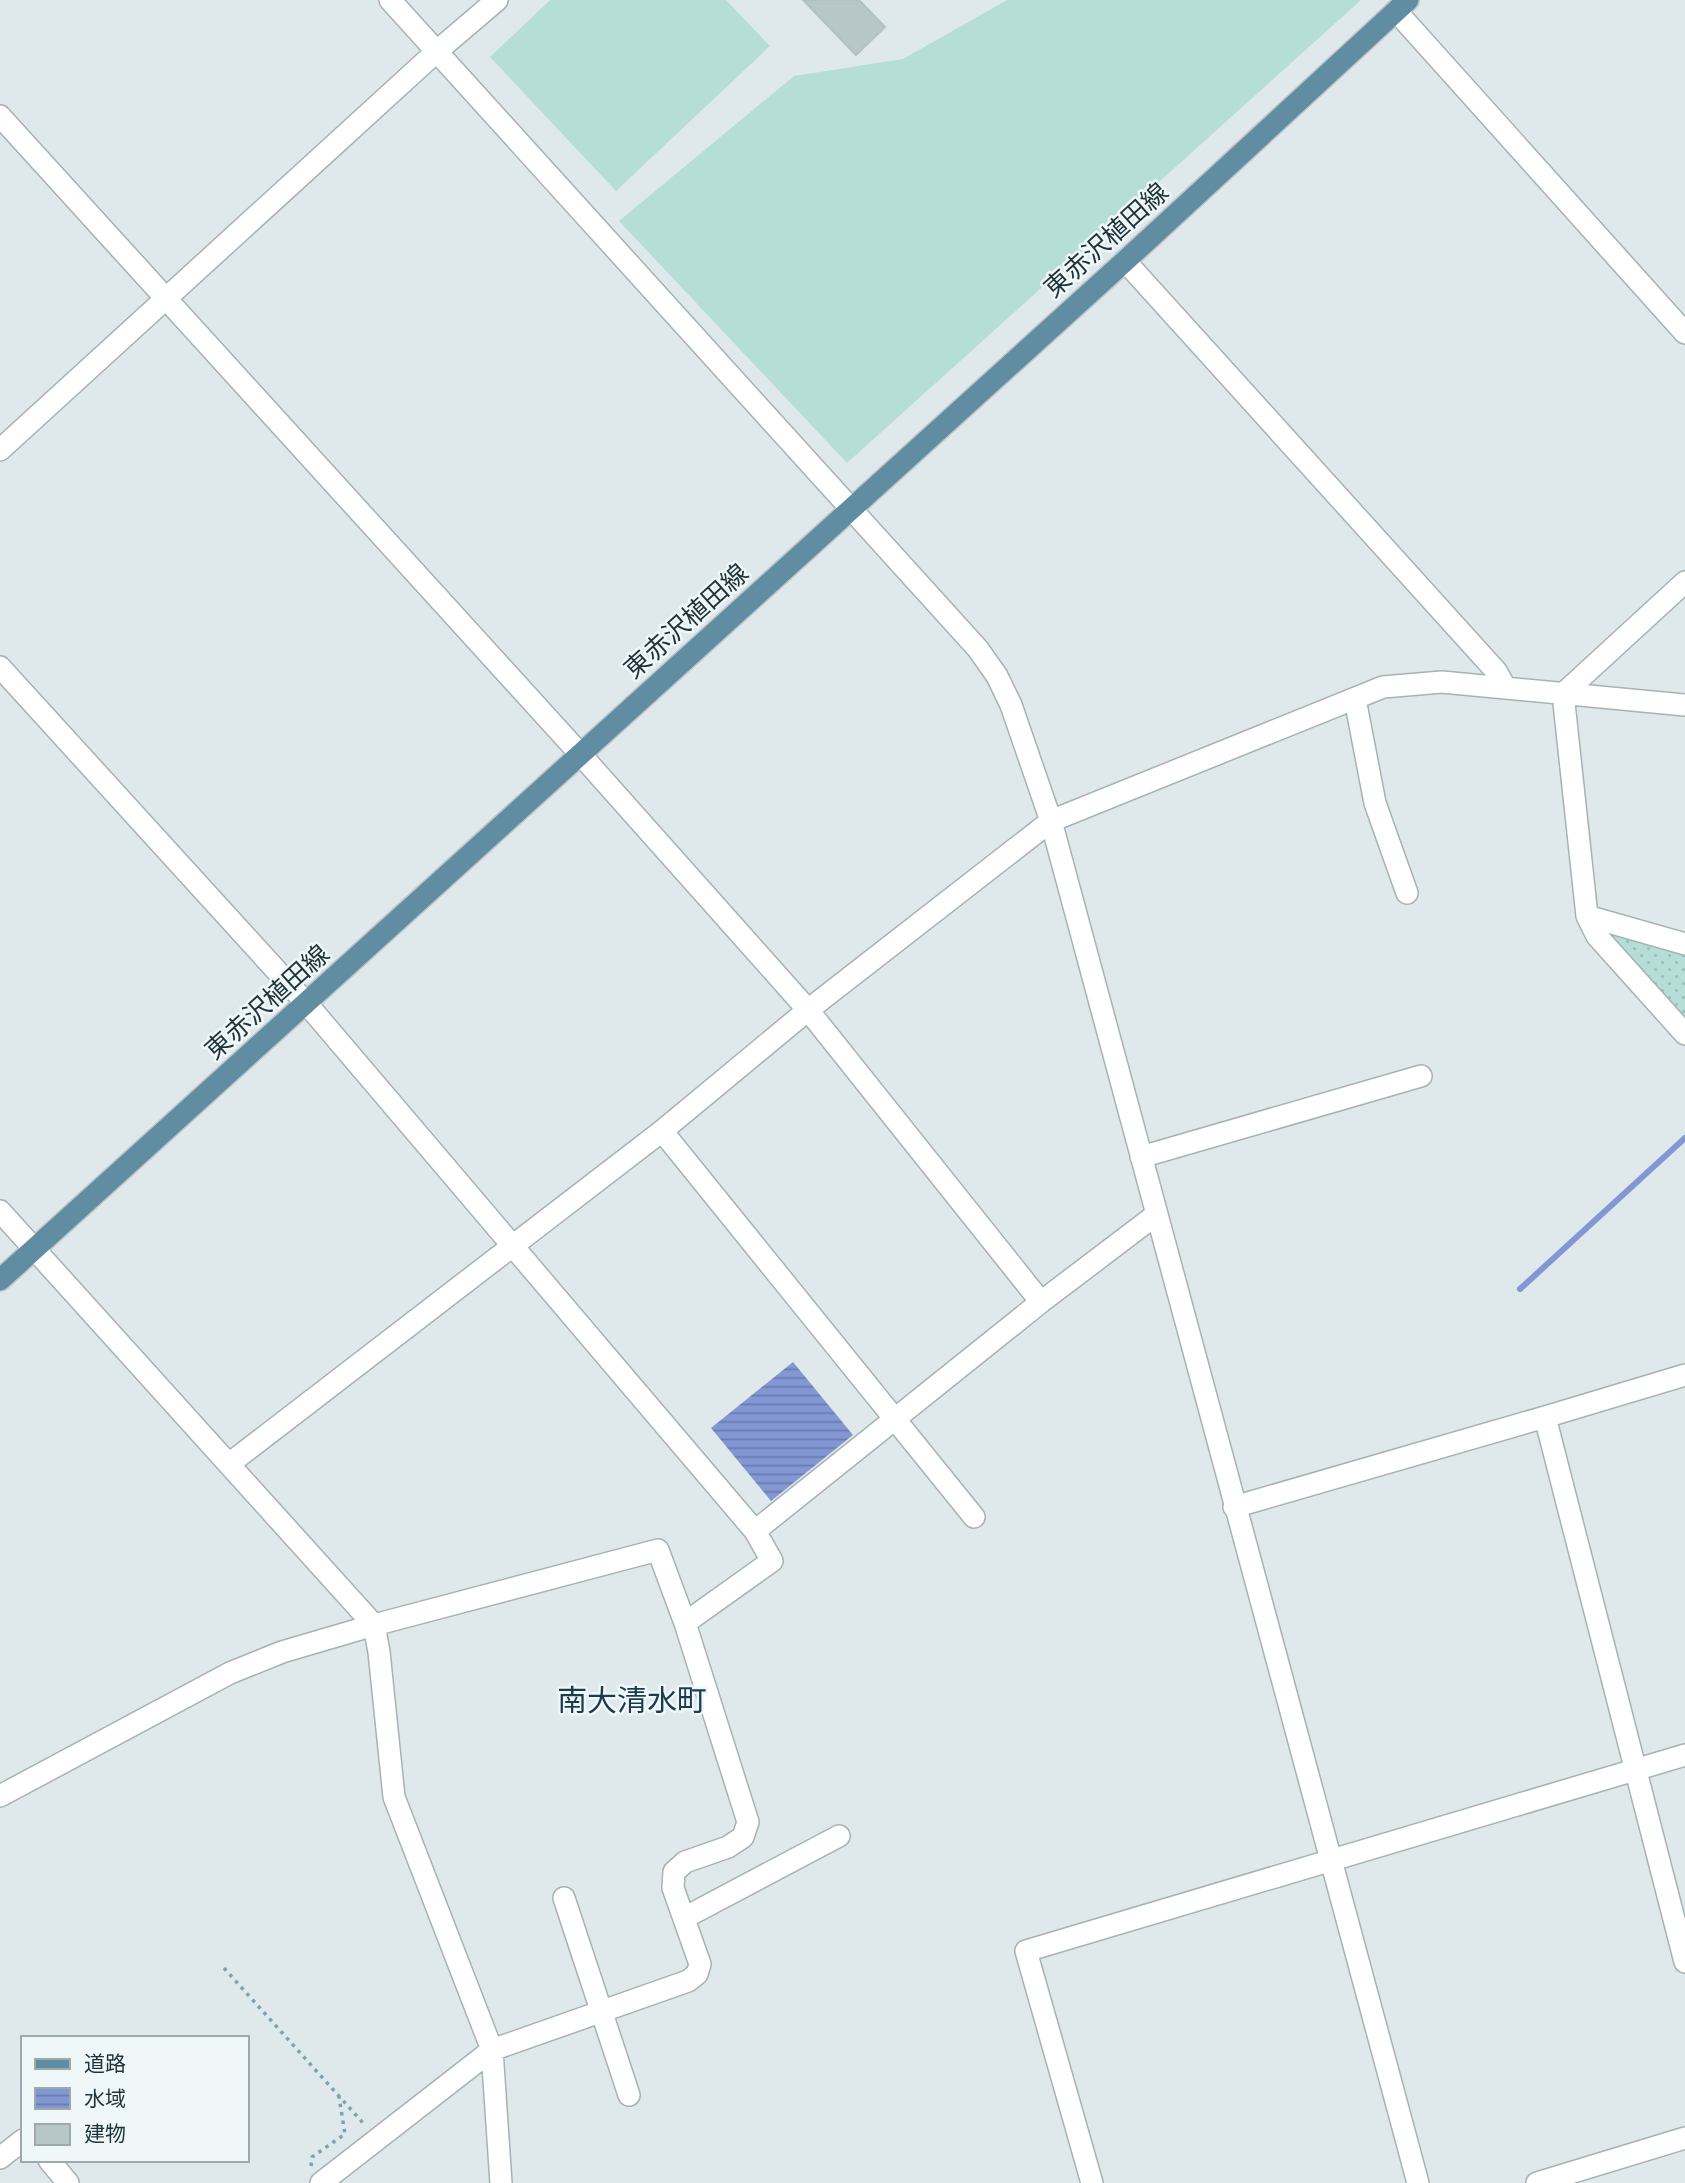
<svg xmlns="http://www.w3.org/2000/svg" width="1685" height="2183" font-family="Cabin,'Noto Sans JP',sans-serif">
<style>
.grass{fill:#b6ded9}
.park{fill:url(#park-dots)}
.water{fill:url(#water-rules)}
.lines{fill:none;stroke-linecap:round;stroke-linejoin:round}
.stream{stroke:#8397d4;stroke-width:6}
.building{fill:#b7c6c9;stroke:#b1c1c5;stroke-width:2}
.minor-casing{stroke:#a5b2b6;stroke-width:24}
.major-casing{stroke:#c0c6c8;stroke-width:24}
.path{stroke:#7da2b1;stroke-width:3.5;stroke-dasharray:3.5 5;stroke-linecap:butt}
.minor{stroke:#fff;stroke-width:21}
.major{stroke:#618da3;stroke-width:21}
.labels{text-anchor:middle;stroke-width:5;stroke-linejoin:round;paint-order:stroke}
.street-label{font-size:26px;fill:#1f333c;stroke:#eff7f8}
.quarter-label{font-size:30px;fill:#1a3c4f;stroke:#eff7f8}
</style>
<defs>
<pattern id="park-dots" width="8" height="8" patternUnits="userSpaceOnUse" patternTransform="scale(1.75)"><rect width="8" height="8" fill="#b6ded9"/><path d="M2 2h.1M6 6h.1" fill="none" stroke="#9cbfbb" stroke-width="1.8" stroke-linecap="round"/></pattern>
<pattern id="water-rules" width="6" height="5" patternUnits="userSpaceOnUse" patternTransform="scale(1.75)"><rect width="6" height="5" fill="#8397d4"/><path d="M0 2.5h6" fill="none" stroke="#6b7cad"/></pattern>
</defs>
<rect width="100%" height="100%" fill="#dfe9eb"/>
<!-- grass -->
<path class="grass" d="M550 0H726L770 46 616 191 490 57Z
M1007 0H1361L847 463 619 221 794 76 903 59Z"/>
<!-- park -->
<path class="park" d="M1603 927 1685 951V1022Z"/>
<!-- water -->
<path class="water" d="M793 1362 853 1435 771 1501 711 1428Z"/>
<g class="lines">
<!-- stream -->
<path class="stream" d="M1520 1289 1685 1138"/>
</g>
<!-- building -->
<path class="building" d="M803 0H859L885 27 856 55Z"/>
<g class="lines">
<!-- minor casing -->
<g class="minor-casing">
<path id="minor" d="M390 0 978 649 997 676 1011 705 1051 821 1418 2183
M1396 11 1685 333
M0 116 581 755 808 1010 1041 1302
M1125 261 1496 671 1505 687
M0 450 436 52 497 0
M1685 582 1563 694 1587 916 1597 936 1685 1034
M0 667 307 1004 755 1531 1041 1302 1157 1214
M1355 699 1375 803 1407 893
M1587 916 1685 944
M662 1131 974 1517
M1141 1157 1421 1076
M0 1211 374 1625 379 1652 394 1797 492 2050 501 2183
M1545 1417 1685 1962
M229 1464 662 1131 808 1010 1051 821 1383 687 1442 682 1685 705
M1234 1507 1545 1417 1685 1375
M685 1623 772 1561 755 1531
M0 1796 230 1673 282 1652 374 1625 658 1550 685 1623 748 1822 743 1837 728 1847 685 1862 674 1872 673 1888 700 1964 697 1974 688 1981 492 2050 321 2183
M564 1898 629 2095
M684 1918 839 1836
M0 2158 23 2140
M49 2160 68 2183
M1092 2183 1026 1951 1685 1755
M1537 2183 1685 2138"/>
</g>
<!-- major casing -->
<g class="major-casing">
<path id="major" d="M0 1280 1125 261 1408 0"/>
</g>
<!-- path -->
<path class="path" d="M224 1968 364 2124
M311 2166 312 2157 345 2134 339 2097"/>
<!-- minor -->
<use href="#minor" class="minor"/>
<!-- major -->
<use href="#major" class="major"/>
</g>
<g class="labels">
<!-- street labels -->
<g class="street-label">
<text transform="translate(1106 240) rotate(-42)" y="9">東赤沢植田線</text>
<text transform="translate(686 621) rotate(-42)" y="9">東赤沢植田線</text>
<text transform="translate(267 1002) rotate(-42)" y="9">東赤沢植田線</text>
</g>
<!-- quarter labels -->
<g class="quarter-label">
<text x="632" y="1711">南大清水町</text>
</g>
</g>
<!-- legend -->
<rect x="21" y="2036" width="228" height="126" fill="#eff7f8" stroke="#9ca9ad" stroke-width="2"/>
<rect x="35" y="2059" width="35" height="10" fill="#618da3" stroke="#9ca9ad" stroke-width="2"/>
<text x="84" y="2071" font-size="21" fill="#1f333c">道路</text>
<rect x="35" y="2088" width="35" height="21" fill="url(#water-rules)" stroke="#9ca9ad" stroke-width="2"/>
<text x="84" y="2106" font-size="21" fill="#1f333c">水域</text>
<rect x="35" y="2124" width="35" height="21" fill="#b7c6c9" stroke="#9ca9ad" stroke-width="2"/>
<text x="84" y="2141" font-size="21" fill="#1f333c">建物</text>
</svg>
